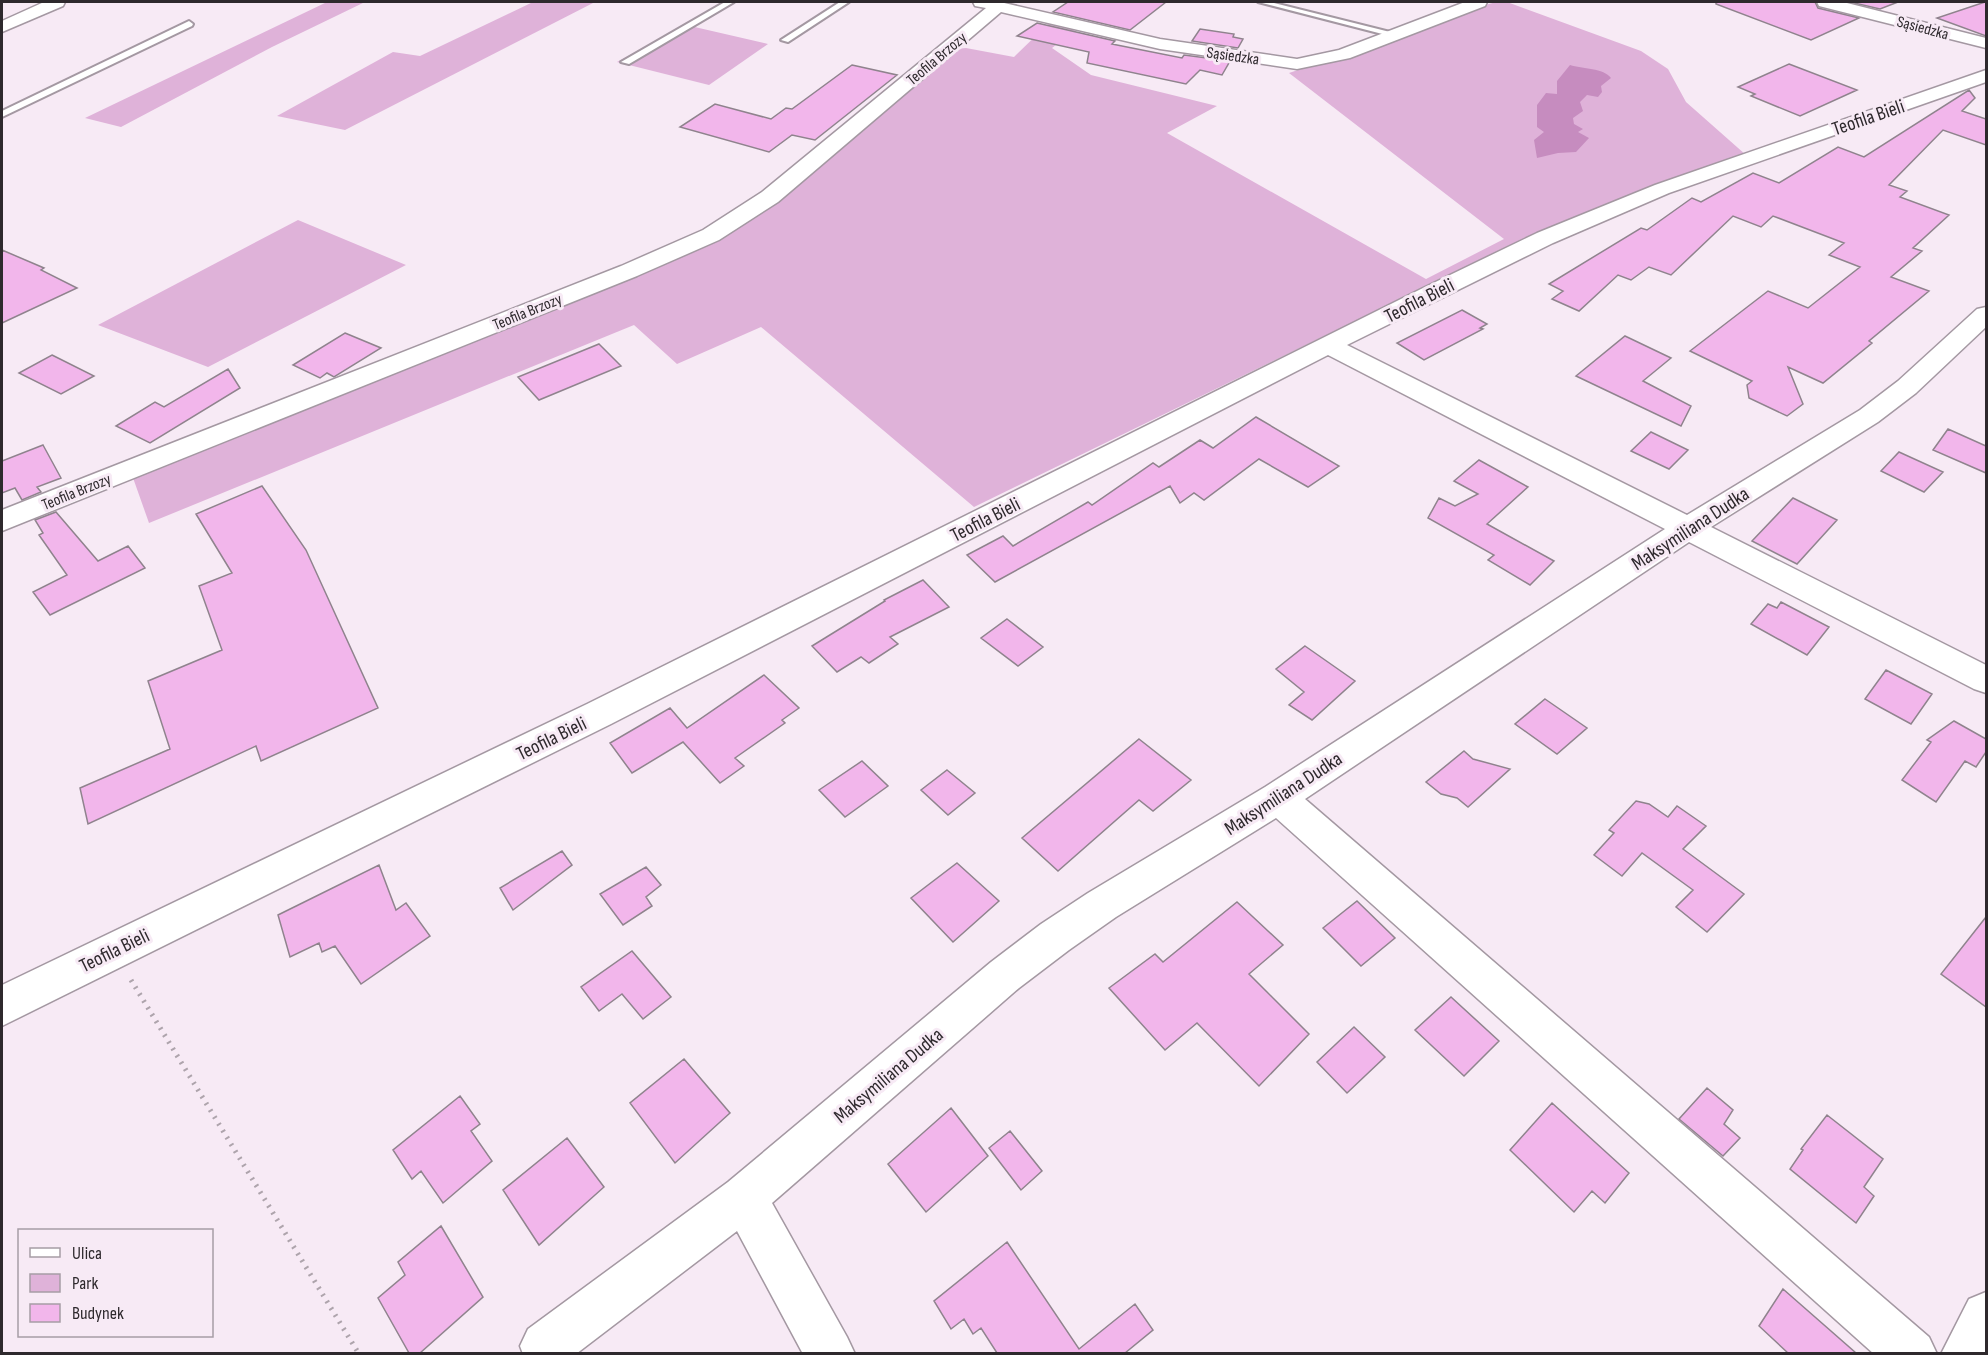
<svg xmlns="http://www.w3.org/2000/svg" width="1988" height="1355" font-family="'Sofia Sans Condensed',sans-serif">
<style>
.green{fill:#dfb2d9}
.water{fill:#c68cbf}
.building{fill:#f2b6eb;stroke:#8f838d;stroke-width:1.5}
.lines{fill:none;stroke-linecap:round;stroke-linejoin:round}
.service-casing{stroke:#a498a2;stroke-width:4}
.minor-casing{stroke:#a498a2;stroke-width:3}
.path{stroke:#aea4ac;stroke-width:5;stroke-dasharray:2 6;stroke-linecap:butt}
.service{fill:#fff;fill-rule:evenodd}
.minor{fill:#fff;fill-rule:evenodd}
.labels{text-anchor:middle;stroke-width:6;stroke-linejoin:round;paint-order:stroke}
.far-street-label{font-size:16px;fill:#2e292d;stroke:#f7eaf5}
.street-label{font-size:20px;fill:#2e292d;stroke:#f7eaf5}
</style>
<rect width="100%" height="100%" fill="#f7eaf5"/>
<!-- green -->
<path class="green" d="M327 2H365L272 47 121 127 85 118Z
M533 2H595L345 130 277 116 393 52 420 56Z
M1496 2H1507L1641 51 1668 69 1686 102 1746 155 1523 239 974 507 761 327 677 364 634 325 149 523 132 475 709 244 955 49 966 48 1014 57 1049 23 1075 30 1052 48 1091 75 1217 106 1167 133 1426 279 1504 239 1289 73 1472 12 1468 10Z
M686 25 768 44 709 85 617 62Z
M298 220 406 265 208 367 98 325Z"/>
<!-- water -->
<path class="water" d="M1570 65C1582 69 1604 68 1611 78L1601 86 1602 92 1598 97 1587 95 1580 102 1583 111 1573 118 1574 124 1583 129 1578 132 1589 138 1576 152 1558 153 1537 158 1534 140 1544 132 1537 127V105L1546 93 1557 94V81Z"/>
<!-- building -->
<path class="building" d="M1068 2H1166L1130 30 1053 12Z
M1716 2H1815L1818 8 1859 18 1811 40 1716 4Z
M1850 2H1898L1880 9Z
M1986 2V36L1937 18 1985 2Z
M1037 23 1115 41 1112 44 1182 58 1184 55 1230 61 1222 75 1200 70 1186 84 1087 63 1089 52 1017 36Z
M1200 29 1234 34 1233 37 1243 39 1238 48 1192 41Z
M1789 64 1857 90 1800 116 1751 96 1755 94 1738 87Z
M852 65 897 75 815 140 792 135 769 152 680 127 715 104 771 119 786 108 792 109Z
M1969 90 1975 98 1962 111 1986 119V145L1943 130 1889 185 1907 191 1900 197 1949 215 1913 248 1922 251 1891 277 1929 291 1869 341 1872 343 1823 383 1788 367 1803 404 1787 416 1749 398 1747 385 1752 381 1690 351 1768 291 1808 308 1860 267 1829 255 1844 243 1773 216 1761 227 1733 216 1671 275 1649 267 1631 280 1618 275 1579 311 1552 299 1563 291 1549 284 1641 228 1647 230 1692 198 1701 202 1753 173 1779 183 1838 147 1864 157Z
M2 250 44 268 41 270 77 288 2 323Z
M1462 310 1487 324 1480 328 1483 329 1424 360 1397 343Z
M345 333 381 348 334 377 327 373 320 378 293 365Z
M1625 336 1671 358 1643 381 1691 406 1681 426 1576 376Z
M599 344 621 366 539 400 518 377Z
M52 355 94 376 61 394 19 373Z
M228 369 240 388 150 443 116 426 155 402 164 407Z
M1256 417 1339 466 1308 487 1259 459 1204 500 1194 493 1180 503 1170 486 995 582 967 555 1003 536 1013 546 1088 502 1092 505 1153 463 1159 467 1200 440 1213 448Z
M1948 429 1986 446V473L1933 450Z
M1651 432 1688 450 1669 469 1631 451Z
M43 445 61 478 37 487 41 492 22 500 15 488 2 493V461Z
M1899 452 1943 472 1924 492 1881 471Z
M1479 460 1528 487 1487 524 1554 561 1530 585 1488 560 1494 555 1428 518 1439 498 1455 506 1478 494 1454 481Z
M262 486 306 550 378 708 261 761 256 746 88 824 80 788 170 749 148 681 222 650 199 586 232 573 196 514Z
M1793 498 1837 520 1797 564 1752 541Z
M56 512 98 561 128 546 145 568 50 615 33 592 67 575 39 535 43 533 35 520Z
M923 580 949 607 890 637 898 644 869 663 861 657 837 672 812 646 885 601 884 600Z
M1781 602 1829 627 1807 655 1751 624 1768 604 1777 608Z
M1007 619 1043 647 1018 666 981 638Z
M1305 646 1355 681 1312 720 1289 705 1304 692 1276 669Z
M1886 670 1932 694 1911 724 1865 699Z
M764 675 799 708 782 720 785 723 735 758 744 766 720 783 683 742 632 773 610 743 670 708 687 728Z
M1545 699 1587 728 1557 754 1515 724Z
M1954 721 1986 739V752L1976 767 1965 761 1936 802 1902 780 1931 742 1927 740Z
M1139 739 1191 780 1153 811 1139 800 1058 871 1022 838Z
M1464 751 1473 759 1510 769 1468 807 1457 798 1441 794 1426 782Z
M862 761 888 786 845 817 819 790Z
M947 770 975 793 948 815 921 790Z
M1636 801 1649 804 1668 817 1677 806 1706 826 1683 849 1744 894 1707 932 1676 907 1693 890 1642 853 1622 876 1594 855 1614 833 1609 830Z
M562 851 572 865 513 910 500 888Z
M957 863 999 901 953 942 911 898Z
M379 865 396 910 406 903 430 936 361 984 335 946 322 952 319 943 290 957 278 915Z
M646 867 661 885 646 897 652 906 623 925 600 894Z
M1357 901 1395 938 1361 966 1323 928Z
M1237 902 1283 945 1249 974 1309 1034 1259 1086 1197 1023 1165 1050 1109 988 1155 954 1163 962Z
M1986 917V1007L1941 974Z
M632 951 671 997 643 1019 622 994 599 1011 581 987Z
M1451 997 1499 1041 1464 1076 1415 1030Z
M1354 1027 1385 1057 1347 1093 1317 1062Z
M684 1059 730 1113 675 1163 630 1103Z
M1707 1088 1733 1110 1724 1124 1740 1138 1723 1156 1679 1119Z
M460 1096 480 1124 471 1131 492 1161 443 1203 421 1171 412 1179 393 1150Z
M1552 1103 1629 1173 1605 1203 1592 1191 1574 1212 1510 1150Z
M951 1108 988 1156 926 1212 888 1164Z
M1827 1115 1883 1159 1864 1187 1874 1196 1856 1223 1790 1169 1803 1150 1801 1149Z
M1010 1131 1042 1171 1021 1190 989 1148Z
M567 1138 604 1187 539 1245 503 1190Z
M441 1226 483 1297 420 1353H409L378 1298 405 1275 398 1262Z
M1007 1242 1079 1349 1135 1304 1153 1330 1125 1353H997L981 1328 973 1334 964 1319 951 1329 934 1301Z
M1783 1289 1856 1353H1788L1759 1326Z"/>
<g class="lines">
<!-- service casing -->
<g class="service-casing">
<path id="service" d="M725 2H734L629 64 621 62Z
M840 2H849L788 42 781 40Z
M1258 2H1270L1398 34 1394 37Z
M189 21 193 24 192 26 2 117V111Z"/>
</g>
<!-- minor casing -->
<g class="minor-casing">
<path id="minor" d="M44 2H65L63 6 2 32V21Z
M973 2H1000L1160 39 1297 59 1339 50 1465 2H1487L1485 6 1350 58 1297 69 1160 49 1001 12 778 202 719 240 637 276 2 531V510L621 266 703 230 762 192 986 8 975 6Z
M1817 2H1843L1986 38V48L1819 6Z
M1986 70V82L1669 193 1553 243 1347 345 1687 515 1860 410 1898 381 1977 309 1986 307V327L1916 393 1878 422 1711 527 1986 665V693L1974 689 1689 542 1305 799 1929 1337 1937 1354H1874L1276 818 1116 917 1069 950 1019 988 772 1203 847 1337 855 1354H803L737 1231 576 1354H523L520 1346 528 1329 728 1182 991 962 1041 924 1088 893 1265 787 1665 529 1328 355 611 724 2 1026V985L587 704 1421 289 1537 233 1655 185Z
M1986 1292V1354H1941L1969 1299Z"/>
</g>
<!-- path -->
<path class="path" d="M131 980 359 1354"/>
<!-- service -->
<use href="#service" class="service"/>
<!-- minor -->
<use href="#minor" class="minor"/>
</g>
<g class="labels">
<!-- far-street labels -->
<g class="far-street-label">
<text transform="translate(1923 27) rotate(15)" y="6">Sąsiedzka</text>
<text transform="translate(1233 55) rotate(8)" y="6">Sąsiedzka</text>
<text transform="translate(936 58) rotate(-40)" y="6">Teofila Brzozy</text>
<text transform="translate(527 311) rotate(-22)" y="6">Teofila Brzozy</text>
<text transform="translate(76 491) rotate(-22)" y="6">Teofila Brzozy</text>
</g>
<!-- street labels -->
<g class="street-label">
<text transform="translate(1868 117) rotate(-19)" y="7">Teofila Bieli</text>
<text transform="translate(1419 300) rotate(-27)" y="7">Teofila Bieli</text>
<text transform="translate(985 519) rotate(-27)" y="7">Teofila Bieli</text>
<text transform="translate(1690 528) rotate(-33)" y="7">Maksymiliana Dudka</text>
<text transform="translate(551 738) rotate(-26)" y="7">Teofila Bieli</text>
<text transform="translate(1283 793) rotate(-33)" y="7">Maksymiliana Dudka</text>
<text transform="translate(114 950) rotate(-26)" y="7">Teofila Bieli</text>
<text transform="translate(888 1075) rotate(-40)" y="7">Maksymiliana Dudka</text>
</g>
</g>
<!-- border -->
<rect width="1988" height="1355" fill="none" stroke="#2e292d" stroke-width="6"/>
<!-- legend -->
<rect x="18" y="1229" width="195" height="108" fill="#f7eaf5" stroke="#a79da5" stroke-width="1.5"/>
<rect x="30" y="1248" width="30" height="9" fill="#ffffff" stroke="#a79da5" stroke-width="1.5"/>
<text x="72" y="1259" font-size="18" fill="#2e292d">Ulica</text>
<rect x="30" y="1274" width="30" height="18" fill="#dfb2d9" stroke="#a79da5" stroke-width="1.5"/>
<text x="72" y="1289" font-size="18" fill="#2e292d">Park</text>
<rect x="30" y="1304" width="30" height="18" fill="#f2b6eb" stroke="#a79da5" stroke-width="1.5"/>
<text x="72" y="1319" font-size="18" fill="#2e292d">Budynek</text>
</svg>
